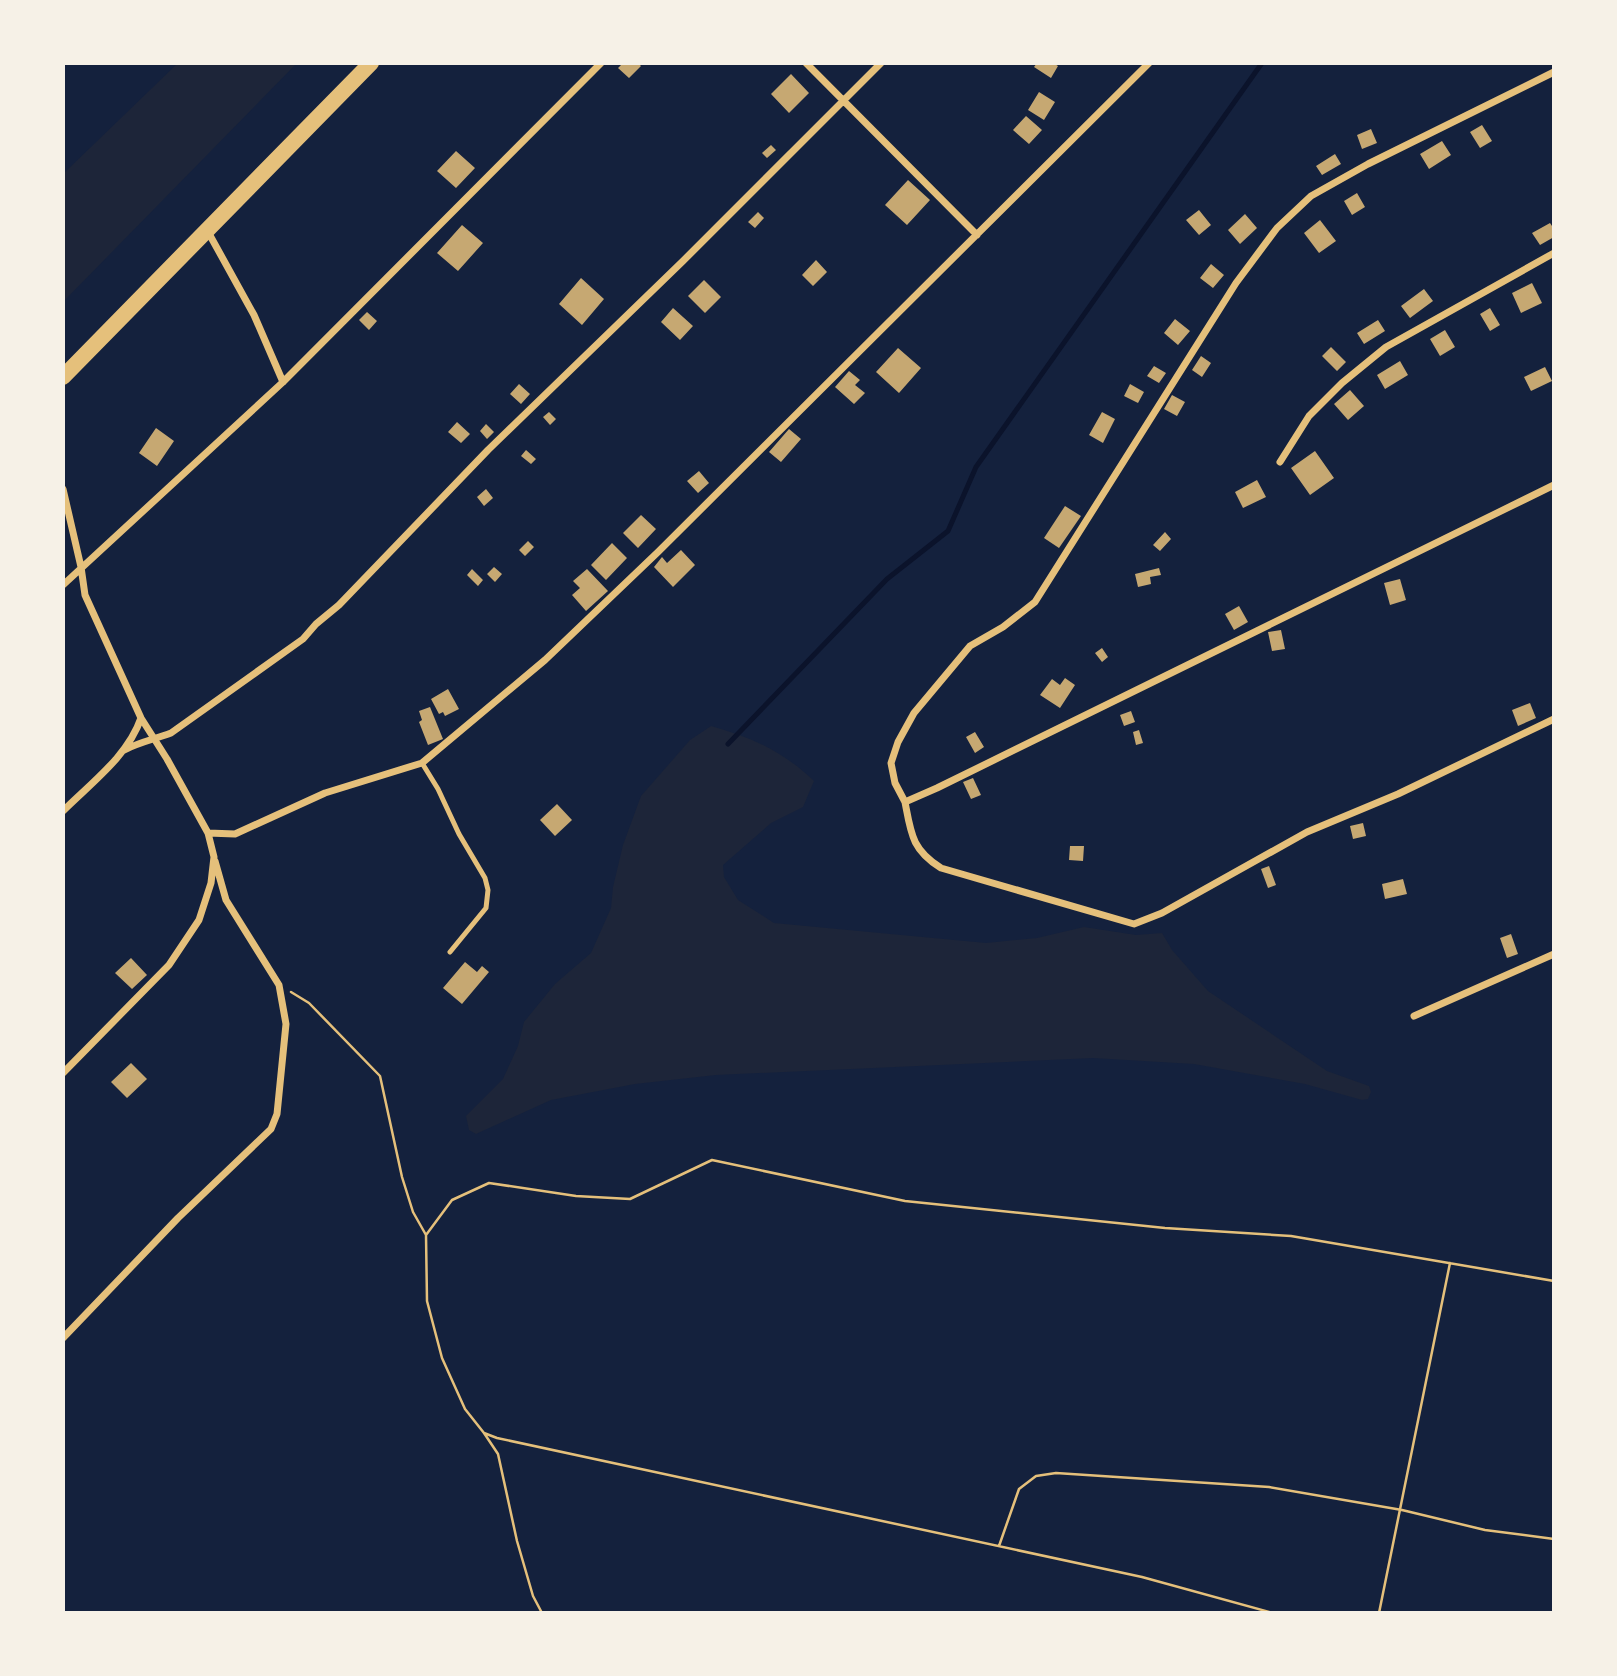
<svg xmlns="http://www.w3.org/2000/svg" width="1617" height="1676" font-family="'Golos Text',sans-serif">
<style>
.green{fill:#1d2539}
.lines{fill:none;stroke-linecap:round;stroke-linejoin:round}
.stream{stroke:#0b132b;stroke-width:5}
.building{fill:#c6a872}
.path{stroke:#e5c07b;stroke-width:2.5}
.service{stroke:#e5c07b;stroke-width:5}
.minor{stroke:#e5c07b;stroke-width:7}
.primary{stroke:#e5c07b;stroke-width:16}
</style>
<rect width="100%" height="100%" fill="#14213d"/>
<!-- green -->
<path class="green" d="M178 63H297L63 302V174Z
M711 726C751 737 784 752 814 781L803 807 771 823 723 865 724 877 738 900 774 923 986 943 1037 938 1084 927 1136 935 1162 933 1172 950 1208 991 1327 1071 1369 1086 1371 1092 1368 1099 1362 1100 1305 1084 1194 1064 1093 1058 716 1075 635 1084 551 1100 476 1134 469 1130 466 1116 503 1079 518 1046 524 1022 555 984 591 953 611 908 613 887 623 845 641 796 690 740Z"/>
<g class="lines">
<!-- stream -->
<path class="stream" d="M728 744 887 579 948 531 976 467 1262 63"/>
</g>
<!-- building -->
<path class="building" d="M623 63H638L641 66 629 78 618 68Z
M1037 63H1053L1058 66 1051 78 1034 67Z
M791 74 809 93 789 113 771 94Z
M1039 92 1055 102 1044 120 1028 110Z
M1026 116 1042 130 1029 144 1013 130Z
M1482 125 1492 141 1480 148 1470 132Z
M1371 129 1377 143 1362 149 1357 135Z
M1442 141 1451 155 1429 169 1420 154Z
M771 145 776 150 767 158 762 153Z
M456 151 475 168 456 188 437 171Z
M1335 154 1341 164 1322 175 1316 166Z
M908 180 930 200 907 225 885 205Z
M1357 193 1365 207 1352 215 1344 201Z
M1199 210 1211 225 1199 235 1186 220Z
M758 212 764 218 755 228 748 222Z
M1245 214 1257 228 1240 244 1228 230Z
M1320 220 1336 241 1319 253 1304 233Z
M1550 223 1554 229V237L1540 245 1532 233Z
M462 225 483 243 458 271 437 253Z
M816 260 827 272 813 286 802 275Z
M1211 264 1224 275 1213 288 1200 278Z
M581 278 604 299 582 325 559 304Z
M704 280 721 297 705 313 688 296Z
M1532 283 1542 303 1521 313 1512 293Z
M1424 289 1433 301 1410 318 1401 306Z
M673 308 693 326 680 340 661 322Z
M1490 308 1500 325 1490 331 1480 314Z
M367 312 377 321 369 330 359 320Z
M1175 319 1190 331 1178 345 1164 333Z
M1378 320 1385 331 1364 344 1357 333Z
M1445 330 1455 347 1440 356 1430 339Z
M1331 347 1346 362 1337 371 1322 356Z
M898 348 921 368 899 393 876 372Z
M1201 356 1211 363 1202 377 1192 370Z
M1400 361 1408 375 1385 389 1377 375Z
M1154 366 1166 373 1159 383 1147 376Z
M1545 367 1552 381 1531 391 1524 377Z
M849 371 860 380 855 385 865 393 854 404 835 387Z
M519 384 530 394 521 404 510 394Z
M1130 384 1144 392 1138 403 1124 396Z
M1350 390 1364 406 1348 420 1334 404Z
M1172 395 1185 402 1177 416 1164 409Z
M549 412 556 419 550 425 543 417Z
M1102 412 1115 419 1103 443 1089 435Z
M457 422 470 434 461 443 448 432Z
M486 424 494 432 487 439 480 431Z
M156 428 174 441 157 466 139 453Z
M789 429 801 439 781 462 769 452Z
M526 450 536 459 531 464 521 456Z
M1315 451 1334 478 1310 495 1291 468Z
M699 471 709 483 698 493 687 481Z
M1257 480 1266 497 1243 508 1235 492Z
M486 489 493 498 484 506 477 497Z
M1065 506 1081 516 1059 548 1044 538Z
M641 515 656 529 638 548 623 533Z
M1165 532 1171 539 1160 551 1153 545Z
M528 541 534 547 525 556 519 550Z
M612 543 627 558 606 580 591 565Z
M681 550 695 565 673 587 654 567 662 557 667 563Z
M494 567 502 574 495 582 487 574Z
M1159 568 1161 575 1150 577 1151 584 1138 587 1135 574Z
M472 569 483 580 478 586 467 575Z
M587 569 608 591 586 611 572 595 580 588 573 581Z
M1400 579 1406 600 1390 605 1384 583Z
M1239 606 1248 622 1234 630 1225 614Z
M1281 630 1285 649 1272 651 1268 632Z
M1102 648 1108 657 1102 662 1095 653Z
M1065 678 1075 685 1060 708 1040 695 1052 679 1060 685Z
M448 689 459 709 445 716 443 712 439 714 431 699Z
M1530 703 1536 718 1518 726 1512 710Z
M430 707 443 739 428 745 419 722 422 720 419 711Z
M1131 711 1135 722 1124 726 1120 715Z
M1139 730 1143 743 1136 745 1133 732Z
M975 732 984 747 975 753 966 737Z
M973 778 981 795 971 799 963 782Z
M557 804 572 820 555 836 540 820Z
M1363 823 1366 836 1353 839 1350 826Z
M1070 846H1084L1083 861 1069 860Z
M1269 866 1276 885 1268 888 1261 869Z
M1403 879 1407 894 1385 899 1382 884Z
M1511 934 1518 954 1507 958 1500 938Z
M131 958 147 975 132 989 115 973Z
M465 962 477 972 482 966 489 972 462 1004 443 988Z
M131 1063 147 1079 127 1098 111 1082Z"/>
<g class="lines">
<!-- path -->
<path class="path" d="M291 992 309 1003 380 1076 402 1177 413 1212 426 1235 427 1301 442 1358 465 1409 484 1433 497 1438 1142 1577 1273 1613
M426 1235 452 1200 489 1183 576 1196 630 1199 712 1160 905 1201 1165 1228 1291 1236 1554 1281
M484 1433 498 1454 517 1541 533 1596 542 1613
M999 1546 1019 1489 1036 1476 1056 1473 1269 1487 1402 1510 1485 1530 1554 1539
M1379 1613 1450 1263"/>
<!-- service -->
<path class="service" d="M422 763 438 789 459 834 485 878 488 890 486 908 450 952"/>
<!-- minor -->
<path class="minor" d="M806 63 977 235
M1554 72 1368 164 1311 196 1277 228 1236 283 1035 602 1003 627 970 646 914 713 898 742 891 763 895 783 905 802 937 788 1554 485
M207 230 254 315 283 382
M1280 462 1309 416 1342 383 1386 347 1554 253
M63 489 81 567 85 595 141 718 167 759 208 833 214 857 211 883 199 920 169 965 63 1073
M63 585 283 382 601 63
M124 750C140 742 155 739 171 733L303 639 316 624 339 605 488 450 683 261 881 63
M905 802C911 834 912 850 941 868L1134 924 1162 913 1307 832 1398 794 1554 719
M63 811C91 783 128 756 141 718
M208 833 235 834 325 793 422 763 545 660 658 552 1149 63
M1414 1016 1554 954
M63 1338 178 1218 271 1129 277 1114 286 1024 279 985 226 900 215 861"/>
<!-- primary -->
<path class="primary" d="M63 377 371 63"/>
</g>
<!-- border -->
<rect width="1617" height="1676" fill="none" stroke="#f6f1e7" stroke-width="130"/>
</svg>
